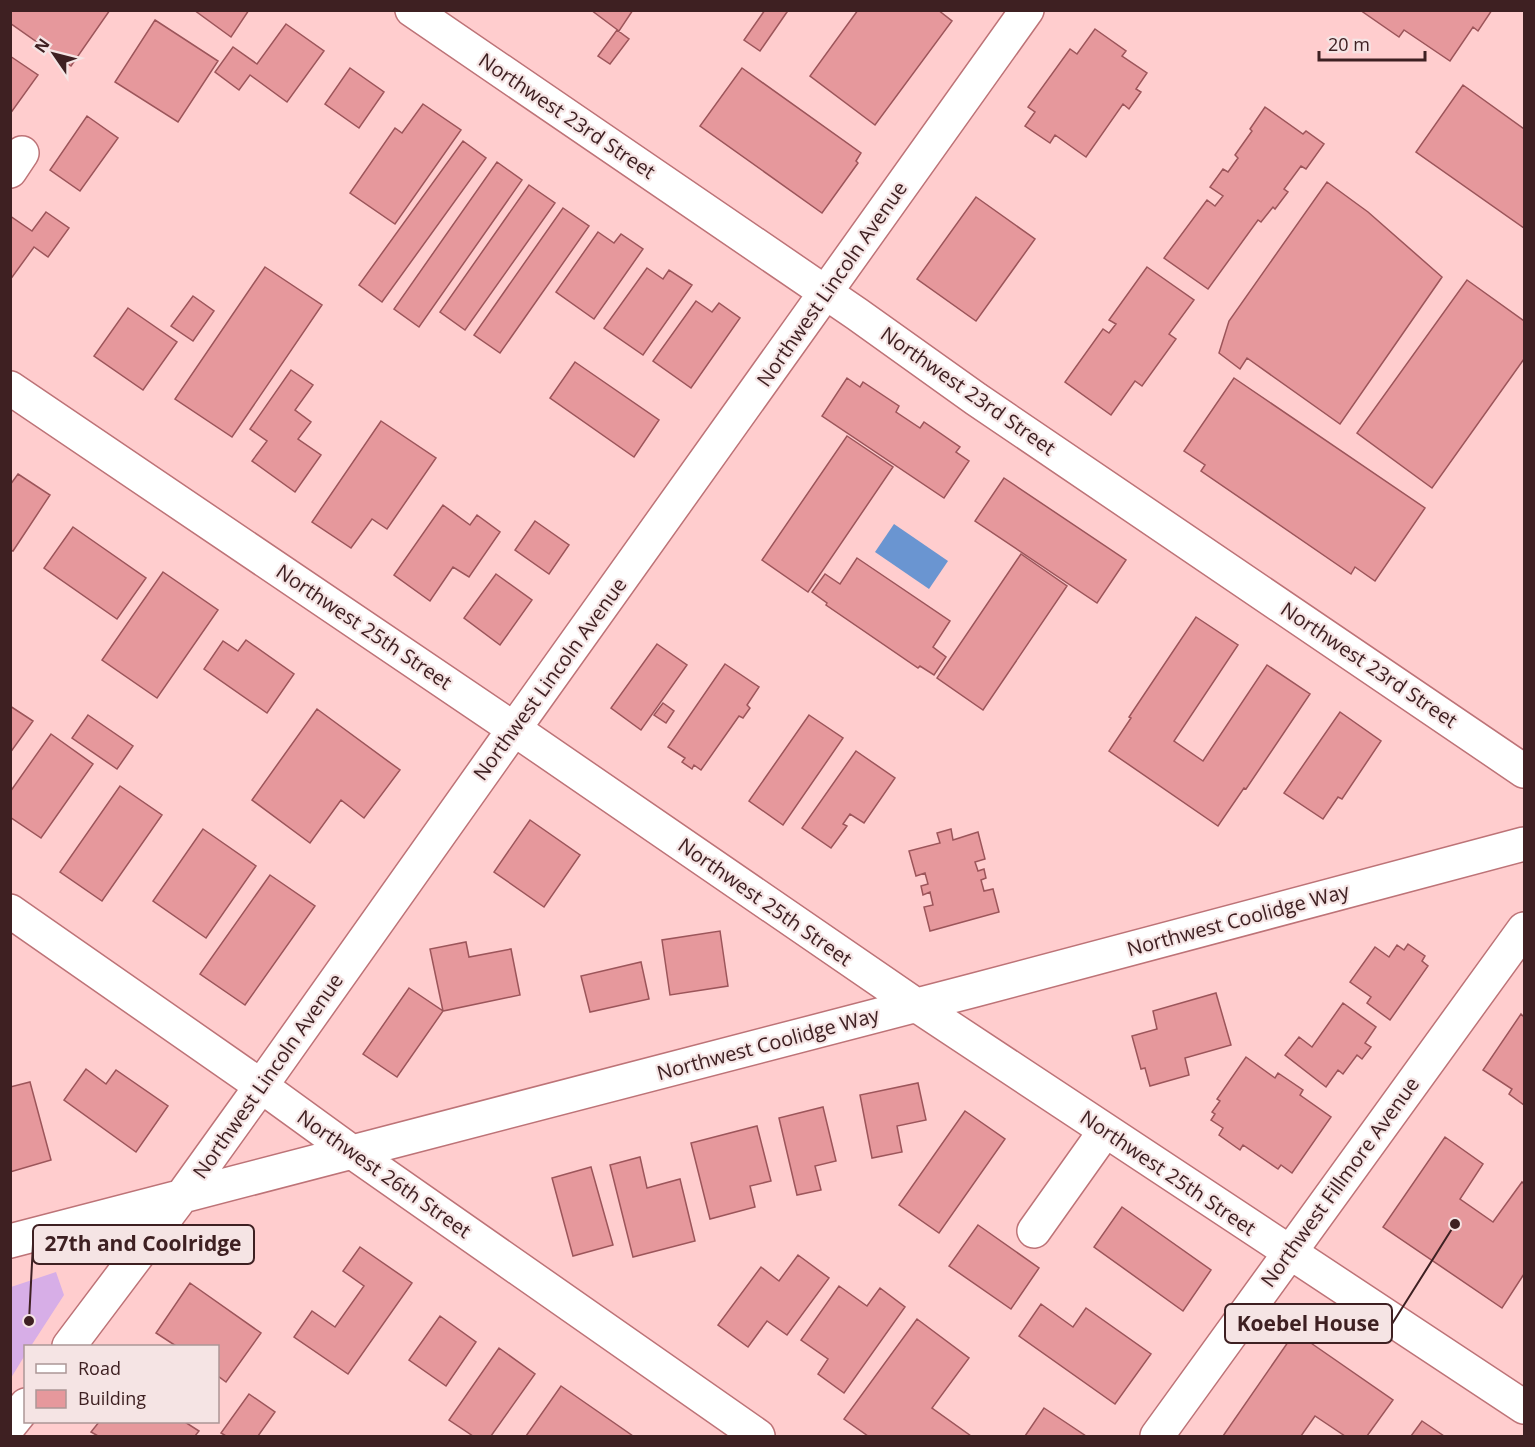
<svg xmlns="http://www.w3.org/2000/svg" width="1535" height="1447" font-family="'Open Sans',sans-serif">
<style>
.green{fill:#d7aee7}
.water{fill:#6a95d1}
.building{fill:#e6989c;stroke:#9c555a;stroke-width:1.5}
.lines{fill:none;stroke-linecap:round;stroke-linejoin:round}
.minor-casing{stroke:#bd7377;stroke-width:36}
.minor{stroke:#fff;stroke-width:33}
.labels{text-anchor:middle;stroke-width:4.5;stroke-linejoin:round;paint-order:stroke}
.street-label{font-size:20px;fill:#3e2022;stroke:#f5e4e4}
.leader{fill:none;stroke:#3e2022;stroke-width:2}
.callout-dot{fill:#3e2022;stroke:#f5e4e4;stroke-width:2}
.callout{fill:#f5e4e4;stroke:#3e2022;stroke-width:2}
.callout-label{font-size:21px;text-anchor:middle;font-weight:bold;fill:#3e2022}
</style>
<rect width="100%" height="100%" fill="#ffcdce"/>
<!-- green -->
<path class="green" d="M56 1272 64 1295 31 1346H26L25 1355 11 1378V1287Z"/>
<!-- water -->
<path class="water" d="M894 524 948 561 929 589 875 552Z"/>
<!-- building -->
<path class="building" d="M10 10H110L71 66 10 23Z
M194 10H249L231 37Z
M591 10H633L619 31Z
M765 10H785L787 12 760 51 744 40Z
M858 10H938L952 21 875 125 810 76Z
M1360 10H1492L1478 31 1473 27 1450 61 1404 30 1399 37Z
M155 20 218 61 178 122 115 82Z
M286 24 324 51 287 102 250 75 239 90 215 72 233 47 257 64Z
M1095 29 1126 51 1122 56 1147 73 1136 89 1141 92 1129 109 1123 104 1086 157 1055 135 1050 143 1025 126 1035 112 1028 107 1070 49 1077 54Z
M617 30 629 39 610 64 598 56Z
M10 56 38 75 10 114Z
M350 68 384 92 359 128 325 104Z
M742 68 861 153 856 161 858 163 822 213 700 126Z
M1463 85 1524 129V228L1416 152Z
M423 104 461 130 395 224 350 193 395 128 402 133Z
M1265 107 1303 134 1306 131 1324 144 1306 169 1301 166 1284 189 1288 192 1275 209 1273 207 1261 222 1258 220 1208 289 1164 258 1207 200 1215 206 1223 196 1210 187 1223 169 1228 172 1238 158 1235 155 1252 131 1250 129Z
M87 116 118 138 80 191 50 170Z
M463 141 486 158 382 302 359 285Z
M497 162 522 180 419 327 394 309Z
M1327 182 1368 212 1442 277 1340 424 1247 358 1240 369 1219 353 1229 321Z
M529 185 555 203 465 330 440 312Z
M976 197 1035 239 976 321 917 279Z
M563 208 589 226 500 353 474 335Z
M46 212 69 228 48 257 34 247 10 280V216L32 231Z
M598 232 614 243 621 234 643 249 594 319 556 292Z
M265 267 322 305 232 437 175 399Z
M1147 267 1194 300 1169 334 1176 339 1142 386 1135 381 1111 415 1065 382 1103 329 1109 333 1116 324 1109 320Z
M647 268 663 279 669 270 692 285 643 355 604 328Z
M1467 280 1524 321V359L1432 488 1357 433Z
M193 296 214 311 193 341 171 326Z
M696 301 712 312 719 303 740 318 691 388 653 361Z
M128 308 177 342 143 390 94 356Z
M575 362 659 420 634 457 550 398Z
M291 370 313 385 295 410 311 422 298 439 321 455 295 492 252 461 267 441 250 429Z
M847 378 860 387 863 382 899 406 896 412 920 428 924 422 960 447 956 452 969 461 944 498 822 416Z
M1234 378 1425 508 1375 581 1355 567 1351 574 1201 471 1205 465 1184 451Z
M381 421 436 458 387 529 372 519 351 548 312 522Z
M847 436 893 467 808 592 762 560Z
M18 474 50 495 13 551 10 550V485Z
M1004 478 1126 560 1097 603 975 521Z
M443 505 470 525 477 515 500 532 469 577 453 567 430 601 394 575Z
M535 521 569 545 549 574 515 550Z
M73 527 146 578 117 619 44 568Z
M1021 554 1067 586 983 710 937 678Z
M857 558 950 621 933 647 946 657 934 675 920 666 918 668 826 605 827 603 812 592 825 574 840 584Z
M163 572 218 610 157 698 102 660Z
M496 574 532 600 500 645 464 618Z
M1196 617 1238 645 1174 741 1203 761 1267 665 1310 694 1246 789 1244 788 1218 826 1109 751 1131 718 1129 717Z
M246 640 294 674 267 713 204 669 223 641 238 651Z
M657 644 687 665 641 730 611 708Z
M725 664 759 687 747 705 750 708 743 718 739 716 701 770 694 765 692 769 682 762 685 758 668 747Z
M663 703 674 711 666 723 654 715Z
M10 706 33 721 10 753Z
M317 709 400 770 364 818 341 800 310 843 252 800Z
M1340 712 1381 741 1342 799 1338 797 1323 819 1284 793Z
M88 715 133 746 117 769 72 738Z
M809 715 843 738 783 825 749 801Z
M51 734 93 764 41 838 10 817V792Z
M856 751 895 778 864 823 850 814 843 824 847 826 831 848 802 828Z
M120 786 162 815 102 901 60 872Z
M530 820 580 855 544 907 494 872Z
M203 829 256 866 206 938 153 901Z
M951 829 953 840 978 832 985 859 975 862 978 871 984 869 986 878 981 880 984 891 993 889 999 912 930 931 924 907 933 905 930 892 923 895 921 886 928 884 925 873 916 876 909 851 940 843 937 833Z
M270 875 315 906 245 1005 200 974Z
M720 931 728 986 670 995 662 940Z
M466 942 469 957 511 949 520 995 443 1011 430 949Z
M1408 944 1425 956 1422 961 1428 966 1390 1020 1367 1003 1371 997 1350 982 1375 947 1389 957 1397 945 1404 950Z
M641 962 649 999 590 1012 581 976Z
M409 988 443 1011 397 1077 363 1054Z
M1216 993 1231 1045 1185 1058 1189 1075 1150 1086 1145 1068 1141 1069 1132 1036 1157 1029 1153 1011Z
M1343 1003 1376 1027 1365 1043 1371 1047 1362 1059 1357 1055 1343 1074 1338 1070 1326 1087 1285 1055 1299 1037 1312 1047Z
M1521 1014 1524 1017V1105L1509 1094 1512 1089 1483 1070Z
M1246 1057 1275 1078 1278 1073 1303 1090 1300 1095 1331 1117 1292 1173 1281 1165 1278 1169 1243 1145 1240 1150 1219 1135 1223 1128 1211 1120 1215 1114 1212 1112 1220 1101 1217 1099Z
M86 1069 106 1084 116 1070 168 1106 136 1152 64 1100Z
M30 1082 51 1160 10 1172V1087Z
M918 1083 926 1120 897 1126 902 1152 872 1158 860 1095Z
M823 1107 836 1161 815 1166 821 1190 797 1195 779 1118Z
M965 1111 1005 1139 939 1233 899 1205Z
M757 1126 771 1181 750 1186 755 1207 710 1219 691 1143Z
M1445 1137 1483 1164 1460 1199 1493 1222 1522 1182 1524 1184V1274L1502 1308 1383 1227Z
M640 1157 647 1188 680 1179 695 1241 633 1257 610 1165Z
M591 1167 613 1245 573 1256 552 1178Z
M1122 1207 1211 1270 1183 1311 1094 1247Z
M978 1225 1039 1268 1011 1309 949 1266Z
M360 1247 412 1283 348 1374 294 1337 312 1311 335 1327 364 1286 343 1271Z
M798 1255 829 1278 787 1335 767 1321 748 1347 718 1325 761 1267 779 1281Z
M190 1283 261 1333 226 1382 218 1376V1346H176L156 1333Z
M839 1286 867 1306 880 1288 905 1307 844 1393 818 1374 828 1359 801 1340Z
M1041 1304 1073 1327 1086 1308 1151 1354 1115 1404 1019 1336Z
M440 1316 476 1342 446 1386 409 1360Z
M917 1319 969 1358 932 1408 971 1436H868L844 1419Z
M1295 1332 1393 1400 1367 1436H1345L1315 1416 1301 1436H1223Z
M499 1348 535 1374 491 1436H473L449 1420Z
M561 1386 633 1436H526Z
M249 1394 275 1412 258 1436H226L221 1433Z
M1044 1408 1086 1436H1025Z
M1422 1421 1444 1436H1411Z
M99 1422H185L199 1431 195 1436H98L91 1432Z"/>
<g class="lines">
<!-- minor casing -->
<g class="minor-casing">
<path id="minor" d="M412 10 857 314 976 399 1524 771
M10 171 22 153
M10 388 514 729 916 1005 1524 1407
M10 911 261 1086 352 1152 758 1436
M1034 1231 1105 1131
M10 1241 975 990 1524 844
M69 1346 182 1196 261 1086 514 729 1027 10
M10 1425 26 1405
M1157 1436 1524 929"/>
</g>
<!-- minor -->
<use href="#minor" class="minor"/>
</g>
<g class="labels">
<!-- street labels -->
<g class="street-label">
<text transform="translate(567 116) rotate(34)" y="7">Northwest 23rd Street</text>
<text transform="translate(832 284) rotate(-55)" y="7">Northwest Lincoln Avenue</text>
<text transform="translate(968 391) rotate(35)" y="7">Northwest 23rd Street</text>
<text transform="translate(364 627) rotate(34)" y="7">Northwest 25th Street</text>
<text transform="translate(1369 665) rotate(34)" y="7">Northwest 23rd Street</text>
<text transform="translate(550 679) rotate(-54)" y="7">Northwest Lincoln Avenue</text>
<text transform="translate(765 902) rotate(35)" y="7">Northwest 25th Street</text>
<text transform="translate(1238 920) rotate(-15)" y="7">Northwest Coolidge Way</text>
<text transform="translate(768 1044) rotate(-15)" y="7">Northwest Coolidge Way</text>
<text transform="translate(268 1076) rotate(-55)" y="7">Northwest Lincoln Avenue</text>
<text transform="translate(1168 1173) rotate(34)" y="7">Northwest 25th Street</text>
<text transform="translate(384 1174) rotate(35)" y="7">Northwest 26th Street</text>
<text transform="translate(1340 1182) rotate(-54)" y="7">Northwest Fillmore Avenue</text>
</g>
</g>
<!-- callouts -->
<path class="leader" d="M29 1321L33 1244M1455 1224L1392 1324"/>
<g class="callout-dot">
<circle cx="29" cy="1321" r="6"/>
<circle cx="1455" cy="1224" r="6"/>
</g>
<g class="callout">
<rect x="33" y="1225" width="221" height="39" rx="6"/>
<rect x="1225" y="1304" width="167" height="39" rx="6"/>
</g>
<g class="callout-label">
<text x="143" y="1251">27th and Coolridge</text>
<text x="1308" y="1331">Koebel House</text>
</g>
<!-- border -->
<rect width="1535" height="1447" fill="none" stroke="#3e2022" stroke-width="24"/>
<!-- legend -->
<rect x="24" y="1345" width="195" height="78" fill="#f5e4e4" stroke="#ac9696" stroke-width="1.5"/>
<rect x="36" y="1364" width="30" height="9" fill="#ffffff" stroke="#ac9696" stroke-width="1.5"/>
<text x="78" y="1375" font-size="18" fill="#3e2022">Road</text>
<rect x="36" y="1390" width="30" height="18" fill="#e6989c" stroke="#ac9696" stroke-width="1.5"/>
<text x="78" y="1405" font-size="18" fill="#3e2022">Building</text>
<!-- north arrow -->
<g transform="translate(54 54) rotate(305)" stroke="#f5e4e4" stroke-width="4.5" paint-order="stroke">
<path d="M0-4.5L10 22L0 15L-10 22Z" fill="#3e2022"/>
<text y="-9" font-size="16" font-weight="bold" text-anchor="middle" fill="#3e2022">N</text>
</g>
<!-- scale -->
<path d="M1319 51v9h106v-9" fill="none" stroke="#3e2022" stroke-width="3"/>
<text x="1328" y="51" font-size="18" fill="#3e2022" stroke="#f5e4e4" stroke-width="4.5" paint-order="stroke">20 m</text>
</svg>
